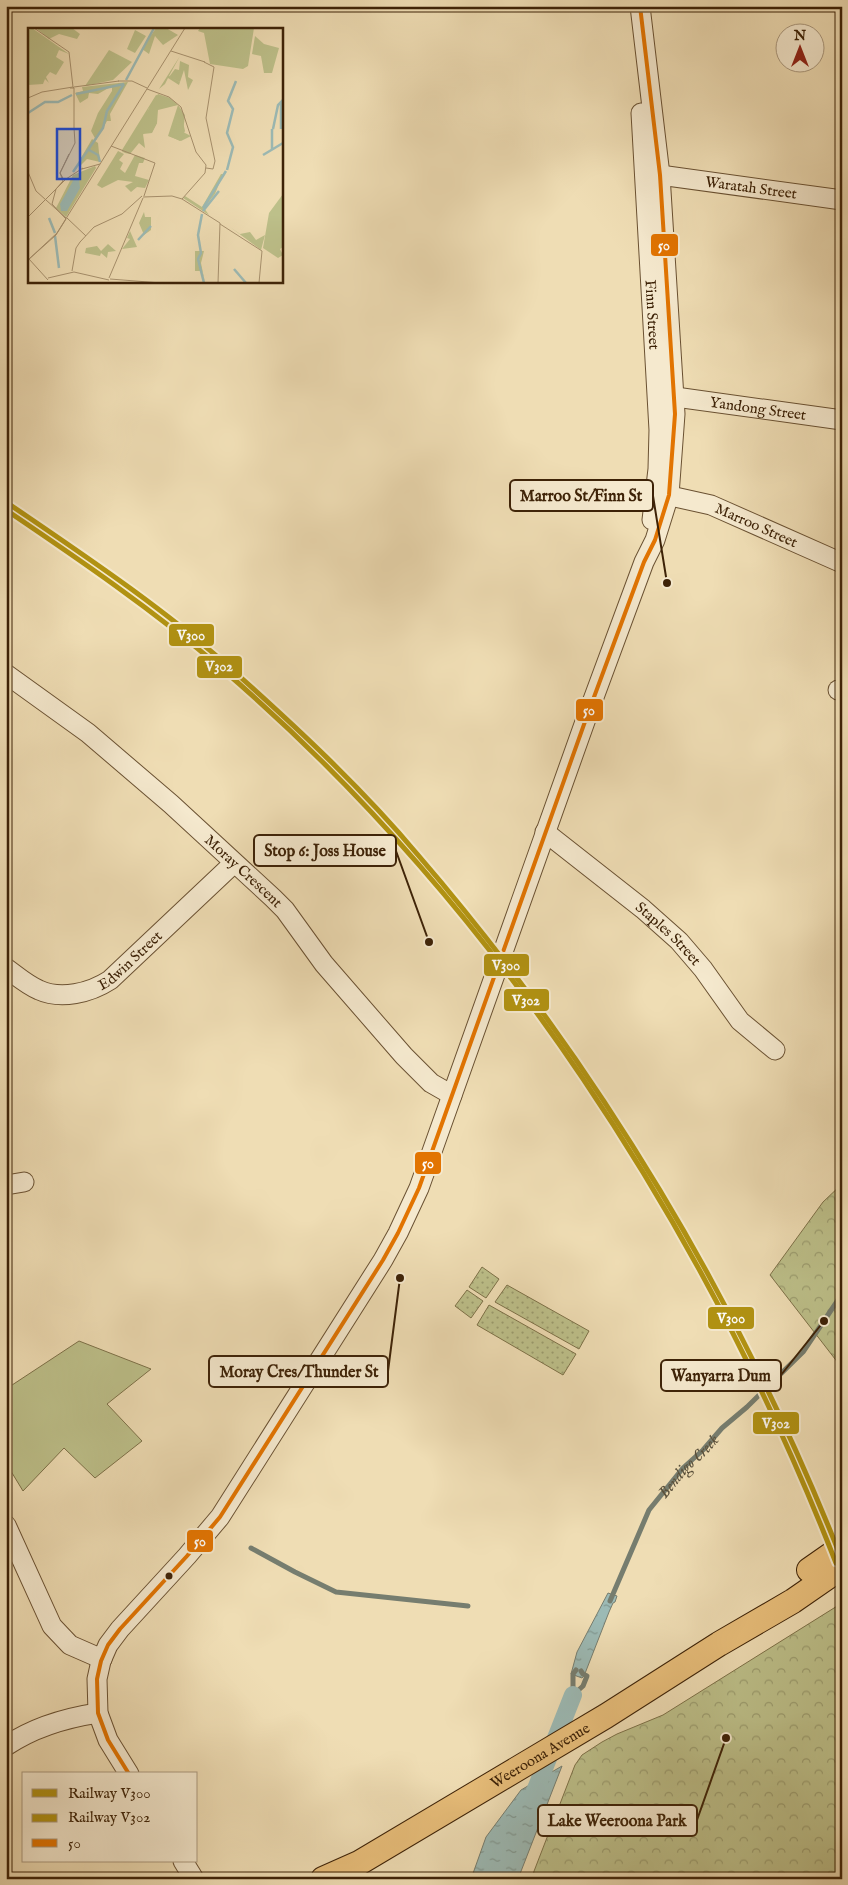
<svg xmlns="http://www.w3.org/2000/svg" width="848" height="1885" font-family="'IM FELL English',serif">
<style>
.grass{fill:#bdc08a;stroke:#7d7148}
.forest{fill:url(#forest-crowns);stroke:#7d7148}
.garden{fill:url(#garden-dots);stroke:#7d7148}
.water{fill:url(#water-ripples);stroke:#767d6f}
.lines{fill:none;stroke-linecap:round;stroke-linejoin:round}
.stream{stroke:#767d6f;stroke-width:5}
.canal{stroke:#9cbab5;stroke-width:18}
.minor-casing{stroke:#6a5132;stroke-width:21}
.major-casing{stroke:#3d2207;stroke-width:26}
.minor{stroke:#f5e9ce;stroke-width:19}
.major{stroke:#e8be7a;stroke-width:24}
.bus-1-casing{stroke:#f5e9ce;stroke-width:8}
.bus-1{stroke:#e27401;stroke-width:4}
.rail-1-casing{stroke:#f5e9ce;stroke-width:9}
.rail-2-casing{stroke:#f5e9ce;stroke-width:9}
.rail-1{stroke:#b19212;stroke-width:5}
.rail-2{stroke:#b19212;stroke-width:5}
.bus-dot{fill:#3d2207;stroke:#f5e9ce;stroke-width:2}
.labels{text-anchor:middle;stroke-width:4;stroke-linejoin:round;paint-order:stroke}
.street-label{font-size:15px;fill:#3d2207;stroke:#f5e9ce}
.water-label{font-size:16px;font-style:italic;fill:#5a503b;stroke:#f5e9ce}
.inset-river{fill:none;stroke:#9cbab5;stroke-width:2.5}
.inset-road{fill:none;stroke:#a8926f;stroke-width:1}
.view{fill:#1d4ed8;fill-opacity:0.15;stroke:#1d4ed8;stroke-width:2.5}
.inset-edge{fill:none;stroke:#3d2207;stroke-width:2.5}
.leader{fill:none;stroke:#3d2207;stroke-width:2}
.callout-dot{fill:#3d2207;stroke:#f5e9ce;stroke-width:2}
.callout{fill:#f5e9ce;stroke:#3d2207;stroke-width:2}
.callout-label{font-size:16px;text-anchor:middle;font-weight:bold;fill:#3d2207}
.line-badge{stroke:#f5e9ce;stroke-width:2}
.badge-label{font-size:14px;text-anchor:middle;font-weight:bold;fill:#fff}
</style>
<defs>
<pattern id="forest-crowns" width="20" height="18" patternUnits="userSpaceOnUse" patternTransform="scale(1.25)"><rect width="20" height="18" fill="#bdc08a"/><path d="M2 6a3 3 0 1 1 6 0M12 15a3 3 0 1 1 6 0" fill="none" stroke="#9b9c6f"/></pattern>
<pattern id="garden-dots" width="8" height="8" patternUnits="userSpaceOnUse" patternTransform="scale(1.25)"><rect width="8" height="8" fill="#bdc08a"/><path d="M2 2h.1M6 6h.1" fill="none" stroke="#9b9c6f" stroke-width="1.8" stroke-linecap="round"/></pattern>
<pattern id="water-ripples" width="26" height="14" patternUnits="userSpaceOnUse" patternTransform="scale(1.25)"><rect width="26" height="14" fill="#9cbab5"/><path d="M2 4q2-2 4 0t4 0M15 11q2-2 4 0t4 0" fill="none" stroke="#809791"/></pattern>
</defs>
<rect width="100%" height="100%" fill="#efddb4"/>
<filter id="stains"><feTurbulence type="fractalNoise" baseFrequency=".004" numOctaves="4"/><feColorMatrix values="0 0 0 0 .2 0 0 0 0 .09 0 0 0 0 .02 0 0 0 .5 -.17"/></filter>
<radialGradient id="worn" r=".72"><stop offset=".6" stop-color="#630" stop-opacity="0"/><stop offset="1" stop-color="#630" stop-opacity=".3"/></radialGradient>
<!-- grass -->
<path class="grass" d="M79 1341 151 1369 107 1404 142 1441 95 1478 64 1448 23 1491 6 1463V1389Z"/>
<!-- forest -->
<path class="forest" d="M842 1184V1368L770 1275 823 1202Z
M842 1603V1879H531L575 1765 582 1755 602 1742 617 1734 663 1715Z"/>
<!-- garden -->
<path class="garden" d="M482 1267 499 1279 486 1298 469 1287Z
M507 1285 589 1331 579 1349 495 1302Z
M467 1290 483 1301 471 1318 455 1306Z
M489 1305 576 1354 563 1375 477 1325Z"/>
<!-- water -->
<path class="water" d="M608 1593 617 1596 615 1602 613 1603 609 1612 584 1676 582 1678 571 1674 577 1652Z
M562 1766 518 1879H471L486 1837 521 1790Z"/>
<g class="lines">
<!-- stream -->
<g class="stream">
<path d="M251 1548 295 1572 336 1592 468 1606"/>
<path id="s1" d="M610 1601 649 1510 683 1468 703 1450 722 1428 747 1407 803 1352 842 1294"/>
<path d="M573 1695V1674L576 1670"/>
<path d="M573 1695 583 1686 587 1676 583 1674 581 1671"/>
</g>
<!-- canal -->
<path class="canal" d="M532 1799 573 1695"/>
<!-- minor casing -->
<g class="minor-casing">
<g id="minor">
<path id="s2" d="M641 113 659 430 658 469 652 520"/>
<path id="s3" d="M648 175H660L842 200"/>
<path id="s4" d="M661 395 842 420"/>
<path id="s5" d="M657 493 711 505 842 563"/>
<path id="s6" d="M6 674 88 733 171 804 273 898 285 910 324 964 404 1056 431 1083 452 1095"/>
<path d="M838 690H842"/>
<path id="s7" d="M545 832 643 909 679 941 703 969 740 1021 775 1050"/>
<path id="s8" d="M6 968C17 976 27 985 39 990 61 1000 90 993 110 980L234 863"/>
<path d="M6 1185 24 1182"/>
<path d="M6 1525 52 1626 70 1645 102 1659"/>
<path d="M6 1746C34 1727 65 1718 98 1713"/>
<path d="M129 1774 108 1740 98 1713 97 1679 101 1661 108 1645 120 1629 187 1556 220 1517 383 1260 398 1233 419 1188 587 716 644 562 655 540 669 495 675 414 660 175 640 6"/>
<path d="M183 1861 194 1879"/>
</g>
</g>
<!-- major casing -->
<g class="major-casing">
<g id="major">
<path d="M809 1570 842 1547"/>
<path id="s9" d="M323 1879 359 1863 606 1716 719 1644 793 1601 842 1567"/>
</g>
</g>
<!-- minor -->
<use href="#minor" class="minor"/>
<!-- major -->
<use href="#major" class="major"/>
<!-- bus-1 casing -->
<g class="bus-1-casing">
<path id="bus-1" d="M129 1774 108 1740 98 1713 97 1679 101 1661 108 1645 120 1629 187 1556 220 1517 383 1260 398 1233 419 1188 587 716 644 562 655 540 669 495 675 414 660 175 640 6"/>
</g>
<!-- bus-1 -->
<use href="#bus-1" class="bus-1"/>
<!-- rail-1 casing -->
<g class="rail-1-casing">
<path id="rail-1" d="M6 502C82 554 159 605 228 666 294 725 361 787 418 855 598 1064 741 1304 842 1560"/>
</g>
<!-- rail-2 casing -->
<g class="rail-2-casing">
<path id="rail-2" d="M6 510C80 560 153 610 221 668 497 905 704 1226 836 1563"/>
</g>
<!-- rail-1 -->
<use href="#rail-1" class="rail-1"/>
<!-- rail-2 -->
<use href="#rail-2" class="rail-2"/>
</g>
<!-- markers -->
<circle class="bus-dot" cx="169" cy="1576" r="4.5"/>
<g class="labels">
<!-- street labels -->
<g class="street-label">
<text dy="5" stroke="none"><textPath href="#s3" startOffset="104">Waratah Street</textPath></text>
<text dy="5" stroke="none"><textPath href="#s2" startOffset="202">Finn Street</textPath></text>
<text dy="5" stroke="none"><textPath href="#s4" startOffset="98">Yandong Street</textPath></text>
<text dy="5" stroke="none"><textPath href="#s5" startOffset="105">Marroo Street</textPath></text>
<text dy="5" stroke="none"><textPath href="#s6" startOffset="309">Moray Crescent</textPath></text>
<text dy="5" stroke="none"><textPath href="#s7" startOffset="160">Staples Street</textPath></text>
<text dy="5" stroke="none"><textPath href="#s8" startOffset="142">Edwin Street</textPath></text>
<text dy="5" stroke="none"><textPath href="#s9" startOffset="250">Weeroona Avenue</textPath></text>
</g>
<!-- water labels -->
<g class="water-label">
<text dy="6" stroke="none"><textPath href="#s1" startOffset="158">Bendigo Creek</textPath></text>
</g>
</g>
<!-- overview -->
<g transform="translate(28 28)">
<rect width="255" height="255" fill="#efddb4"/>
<path d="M172 0H226L220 38 215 41 182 36 176 5 170 3ZM107 2 118 8 107 25 99 21ZM152 33 161 37 160 49 165 52 160 62 156 42 152 54 141 49 147 41 151 42ZM128 67 141 70 139 74 143 76 121 80 119 85 129 95 124 105 115 106 117 120 111 115 102 126 97 125 94 122ZM150 77 157 87 155 104 163 108 153 113 140 108ZM90 123 96 126 91 132 95 135 92 141 97 145 107 127 117 130 115 135H111L107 148 121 152 117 160 109 159 103 164 97 158 105 154 90 152 74 160 69 157ZM193 146H195L187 166 176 180 181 187 155 170 157 168 174 179ZM116 184 117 189H123V202L116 207 111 195ZM202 199 212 206 222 204 228 212 237 207 233 222ZM80 216 88 223 80 224 79 230 73 225 72 228 57 225 58 220 69 218 73 223Z" fill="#bdc08a"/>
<path d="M4 0 41 26 31 22 28 29 36 34 28 47 22 44 18 49 21 55 17 51 15 56 0 57V3ZM8 0H44L52 6 49 11 31 6 21 11ZM227 8 236 16 251 20 244 45H236L233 28 224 26ZM152 28 141 48 152 54 151 57 140 50 137 56 131 61ZM100 54 82 86 83 93H79L68 112 63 103 70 85 84 63V58L70 66 61 65 60 70 52 75 47 65 55 63 54 59ZM130 66 142 70 150 77 130 82 129 95 124 104 123 101 117 104 101 125 94 124ZM155 94 157 103 152 113 141 108 146 96 153 97ZM64 111 70 115 72 134 59 131 52 138 50 135ZM67 138 68 140 38 189 28 180 45 147ZM255 166V219L252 221 255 227 250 230 235 220 241 185ZM102 203 109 219 94 221 102 211 99 210ZM167 223H176L173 235 177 255 174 243H167Z" fill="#bdc08a"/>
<path d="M81 22 104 34 85 52 57 58Z" fill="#bdc08a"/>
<path d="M128 0H138L150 7 135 17 127 8 121 26 114 21Z" fill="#bdc08a"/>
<path d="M46 151H51L52 160 39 183H33L32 176Z" fill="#9cbab5"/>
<path class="inset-river" d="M98 52 126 0M48 66 96 56M0 85 17 74H30L44 67M245 101 250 77 255 72M253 101V75M244 121V101M61 122 70 127 72 134M235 127 255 115M199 142 205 119 199 105 205 81 200 73 208 53M45 144 75 100 79 83 96 56M175 180 198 143M175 183 191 163M174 186 170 207 173 225 170 231 176 255M21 190 27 205M27 208 31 240M110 212 123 198M206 241 218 255"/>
<path class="inset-road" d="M6 0 41 24 45 59M143 23 177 34M176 34 186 39 178 90 187 133 185 141 178 140M90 53H104L119 60M46 59 91 53M46 60V100M119 61 141 69 153 79 168 124 178 137 177 145 154 171 192 195 190 255M0 70 14 64 45 59 46 60H42M83 118 127 135 116 168M54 141 72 136M0 144 8 163 38 190M38 151 55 140M36 152 32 145 47 115 46 100M115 169 144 168 154 171M0 189 39 150M39 190 58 208M192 196 234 223M1 231 20 252M0 232 29 205 157 0M0 232 28 207 38 191 24 176 28 161 35 153 32 145 41 126M44 243 48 220 52 214 66 199 94 186 114 168M20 250 46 244 81 252M81 250 115 170M82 251 133 255M231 255 234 223"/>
<path class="view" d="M29 101H52V151H29Z"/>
<rect width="255" height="255" class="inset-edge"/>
</g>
<!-- callouts -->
<path class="leader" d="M667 583L653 496M429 942L396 851M400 1278L388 1371M824 1321L781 1375M726 1738L697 1820"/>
<g class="callout-dot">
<circle cx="667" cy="583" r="5"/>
<circle cx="429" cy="942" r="5"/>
<circle cx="400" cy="1278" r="5"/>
<circle cx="824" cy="1321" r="5"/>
<circle cx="726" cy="1738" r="5"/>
</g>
<g class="callout">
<rect x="510" y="480" width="143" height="31" rx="5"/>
<rect x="254" y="835" width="142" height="31" rx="5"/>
<rect x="209" y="1356" width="179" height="31" rx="5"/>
<rect x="661" y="1360" width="120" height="31" rx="5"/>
<rect x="538" y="1805" width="159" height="31" rx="5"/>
</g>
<g class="callout-label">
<text x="581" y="501">Marroo St/Finn St</text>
<text x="325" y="856">Stop 6: Joss House</text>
<text x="299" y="1377">Moray Cres/Thunder St</text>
<text x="721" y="1381">Wanyarra Dum</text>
<text x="617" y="1826">Lake Weeroona Park</text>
</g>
<g class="line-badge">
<rect x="650" y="233" width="29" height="24" rx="5" fill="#e27401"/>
<rect x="168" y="623" width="47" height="24" rx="5" fill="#b19212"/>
<rect x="196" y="655" width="47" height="24" rx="5" fill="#b19212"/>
<rect x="575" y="698" width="29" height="24" rx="5" fill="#e27401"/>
<rect x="483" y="953" width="47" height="24" rx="5" fill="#b19212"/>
<rect x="503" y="988" width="47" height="24" rx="5" fill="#b19212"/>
<rect x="414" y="1151" width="28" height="24" rx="5" fill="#e27401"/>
<rect x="707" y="1306" width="48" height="24" rx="5" fill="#b19212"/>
<rect x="752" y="1411" width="48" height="24" rx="5" fill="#b19212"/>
<rect x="186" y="1529" width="28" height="24" rx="5" fill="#e27401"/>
</g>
<g class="badge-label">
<text x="664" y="250">50</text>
<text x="191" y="640">V300</text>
<text x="219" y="671">V302</text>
<text x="589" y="715">50</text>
<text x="506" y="970">V300</text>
<text x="526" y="1005">V302</text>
<text x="428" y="1168">50</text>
<text x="731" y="1323">V300</text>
<text x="776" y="1428">V302</text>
<text x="200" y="1546">50</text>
</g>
<!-- margin -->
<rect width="848" height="1885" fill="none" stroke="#efddb4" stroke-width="25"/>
<rect x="8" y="8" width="833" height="1870" fill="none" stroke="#3d2207" stroke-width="2.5"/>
<rect x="12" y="12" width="823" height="1860" fill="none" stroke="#3d2207"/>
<!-- legend -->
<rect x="22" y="1772" width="175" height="90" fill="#f5e9ce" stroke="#ab997e"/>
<rect x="32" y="1789" width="25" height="8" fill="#b19212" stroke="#ab997e"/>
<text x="68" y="1798" font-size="15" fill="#3d2207">Railway V300</text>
<rect x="32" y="1814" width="25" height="8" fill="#b19212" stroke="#ab997e"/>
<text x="68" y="1822" font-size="15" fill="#3d2207">Railway V302</text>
<rect x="32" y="1839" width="25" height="8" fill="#e27401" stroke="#ab997e"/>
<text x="68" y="1848" font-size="15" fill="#3d2207">50</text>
<!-- north arrow -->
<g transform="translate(800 48)"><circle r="24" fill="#f5e9ce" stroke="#ab997e"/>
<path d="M0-4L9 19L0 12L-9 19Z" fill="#8f2418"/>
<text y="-8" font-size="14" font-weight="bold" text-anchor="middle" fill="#3d2207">N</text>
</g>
<rect width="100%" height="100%" filter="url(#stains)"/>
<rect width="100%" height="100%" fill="url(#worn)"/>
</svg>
